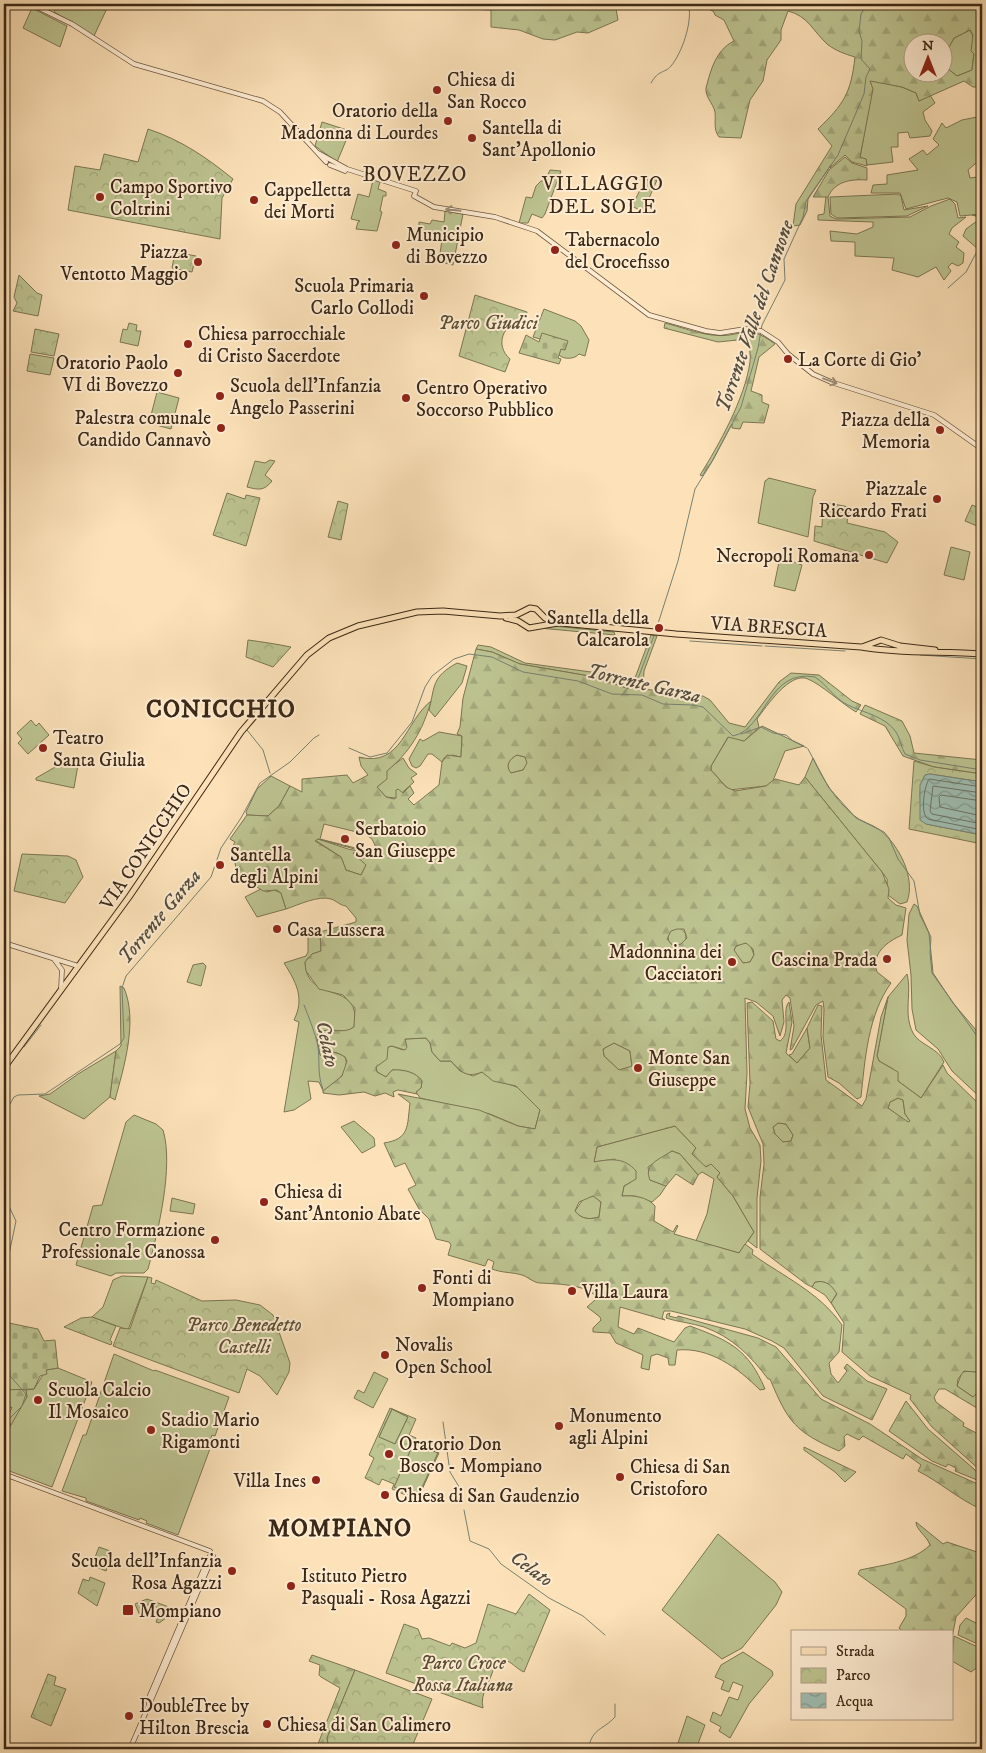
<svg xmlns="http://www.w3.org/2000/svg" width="986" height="1753" font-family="'IM FELL DW Pica',serif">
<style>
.green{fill:#bdc491;stroke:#7c7654}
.forest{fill:url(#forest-firs);stroke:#7c7654;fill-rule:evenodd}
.cemetery{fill:url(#cemetery-stones);stroke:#7c7654}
.park{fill:url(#park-crowns);stroke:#7c7654;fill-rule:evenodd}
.water{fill:url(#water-waves);stroke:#778173}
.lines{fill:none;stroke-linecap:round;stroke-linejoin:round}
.shore{stroke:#6d7264;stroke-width:1}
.stream{stroke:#778173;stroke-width:1}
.minor-casing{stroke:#6c563f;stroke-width:5.5}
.major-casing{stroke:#3b2816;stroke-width:7}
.minor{stroke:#feecd2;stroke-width:4}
.major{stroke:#fde2b9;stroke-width:5}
.oneway{stroke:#9c8a74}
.poi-dot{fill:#8f2418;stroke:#feecd2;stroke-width:2}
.labels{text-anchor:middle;stroke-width:4;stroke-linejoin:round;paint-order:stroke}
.poi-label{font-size:19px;fill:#3b2816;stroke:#feecd2;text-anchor:start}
.park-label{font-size:19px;font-style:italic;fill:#5c4f35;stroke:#feecd2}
.street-label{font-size:19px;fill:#3b2816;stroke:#feecd2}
.neighbourhood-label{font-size:20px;letter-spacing:1px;fill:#3b2816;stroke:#feecd2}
.water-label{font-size:20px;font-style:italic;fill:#544d3d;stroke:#feecd2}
.quarter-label{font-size:21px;letter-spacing:1px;fill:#3b2816;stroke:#feecd2}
.district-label{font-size:24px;font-weight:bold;letter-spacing:1px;fill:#3b2816;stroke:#feecd2}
</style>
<defs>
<pattern id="forest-firs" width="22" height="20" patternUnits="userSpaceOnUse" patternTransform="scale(1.25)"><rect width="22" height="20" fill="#bdc491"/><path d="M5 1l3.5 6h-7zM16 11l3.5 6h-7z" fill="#a3a87c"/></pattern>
<pattern id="cemetery-stones" width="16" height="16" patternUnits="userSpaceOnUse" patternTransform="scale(1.25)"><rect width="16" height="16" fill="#bdc491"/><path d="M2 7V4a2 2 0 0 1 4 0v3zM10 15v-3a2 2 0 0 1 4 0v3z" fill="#a3a87c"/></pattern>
<pattern id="park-crowns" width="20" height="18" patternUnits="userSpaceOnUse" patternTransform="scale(1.25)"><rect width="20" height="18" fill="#bdc491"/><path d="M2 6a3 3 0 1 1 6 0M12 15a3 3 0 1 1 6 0" fill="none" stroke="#a3a87c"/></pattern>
<pattern id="water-waves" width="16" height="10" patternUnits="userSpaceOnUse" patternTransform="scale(1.25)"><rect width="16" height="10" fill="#9fbdb1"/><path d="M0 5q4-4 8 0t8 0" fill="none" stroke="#839a8f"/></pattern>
</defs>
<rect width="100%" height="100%" fill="#fde2b9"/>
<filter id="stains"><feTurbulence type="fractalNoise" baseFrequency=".004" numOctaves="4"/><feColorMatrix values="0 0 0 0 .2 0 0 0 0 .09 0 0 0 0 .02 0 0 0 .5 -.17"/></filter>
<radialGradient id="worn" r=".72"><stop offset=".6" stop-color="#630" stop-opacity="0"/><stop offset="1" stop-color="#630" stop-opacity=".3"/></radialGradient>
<!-- green -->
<path class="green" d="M58 4H109L94 36 54 12Z
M32 8 67 26 60 47 23 28Z
M970 30C977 41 973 57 972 70L957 76 947 68 944 56 954 38Z
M870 80 902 87 916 93 919 101 930 95 935 103 923 112 925 120 932 131 930 136 910 138 908 132 898 133V147H891L893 162 867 165 866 159 860 158 872 89Z
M982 116V158L968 170 970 178 977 177 982 180V214L960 216 957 202 948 198 906 209 900 193H871L873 185 887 184V175L918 170 909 159 923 150 927 155 939 145 933 139 942 123 946 128 962 120Z
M322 122 350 131 337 162 315 146Z
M550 170 561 171 545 214 542 218 532 214 528 223H519L526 197 532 198 536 186 541 181H545Z
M373 180 380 182 378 189 386 192V196H383L380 211 382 212 377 231 356 229 358 222 360 221 351 219 358 194 369 197Z
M645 180H657L643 212 632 206Z
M898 194 901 196 904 210 928 206 907 216 837 218 831 214 830 197Z
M826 196 828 197 830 216 836 219 910 217 931 206 950 199 955 204 958 218 966 217 952 228 949 234 959 242 956 247 964 253 963 263 958 266 952 263 948 267 951 271 944 280 936 267 918 277 892 270 894 258 855 256V242L831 241 830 231 857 234 873 227V222L818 220V215L824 214Z
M445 211 463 214 453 265 445 263 446 254 440 253 443 234 419 231V222L430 224 432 220 444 222Z
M972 215H982V240L978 249 963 236 966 229 977 221 976 216Z
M544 309 575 321 581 326 589 340 585 356 579 354C575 359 564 360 559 355L561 348 564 350 555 338 542 334 540 339 533 337Z
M129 323 137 325 136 331H141L138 346 120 342 123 329 127 330Z
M157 392 179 398 171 429 149 423Z
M270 460 275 461 265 475 272 481C264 491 259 490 247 487L255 461 265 463Z
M769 478 816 490 813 497 808 537 758 523 765 481Z
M951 547 970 552 964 580 944 575Z
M780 557 802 565 795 591 774 586Z
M554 626 614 632 615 635 539 628Z
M651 635 657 636 644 671 643 688H626L595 677 520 664 492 652 476 649 478 645 491 647 525 663 635 678Z
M457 663 467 666 462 683 435 717 429 710C435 685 432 677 457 663Z
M31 720 36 726 39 723 49 735 28 754 18 743 22 739 17 733Z
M762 726 804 746 785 751 772 783 766 786 729 790 711 770V766L729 736 744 741Z
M439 732 462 736 461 757 452 755 444 758 442 762 432 754H428L420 766 416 768 412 766 409 759 420 739 423 741Z
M517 755 525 757 528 763 523 770 511 773C505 766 509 759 517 755Z
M71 758 78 765 74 788 36 780V778Z
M403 758 409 768 417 774 411 778 414 782 396 798 386 797 377 787 384 781 386 771Z
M813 758C823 780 835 799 853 815 861 822 872 824 880 830 899 845 916 878 907 902L900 904 888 895 887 879 882 872 805 777Z
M271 776 290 786 279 806 268 816 247 815 246 812 257 789Z
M318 839 348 849 364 852 354 853 366 865 361 875 346 870 341 857 315 840Z
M261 889 267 892 274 890 281 893 286 909 257 917 245 897Z
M914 904 917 906 929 933 933 973 953 1003 982 1037V1099L952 1071 938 1049 916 1030 912 1009 911 975 907 940 909 914Z
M668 937a9 9 0 1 1 18 0a9 9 0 1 1-18 0Z
M320 932 321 951 312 954 305 962C306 1006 363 978 354 1027L348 1031 330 1030 317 1038 319 1053C329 1052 336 1051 345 1057 351 1072 334 1085 323 1091L319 1082 308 1081 311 1099 294 1110 284 1112 299 1022 294 1020C305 998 296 982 284 963L306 956 308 952V935Z
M743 943 750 944 754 955 750 962 743 963 734 952 735 947Z
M203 963 206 966 201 986 187 982 193 965Z
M907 974C912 993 903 1014 913 1033 919 1045 939 1048 944 1062L921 1098 898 1081 893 1069 879 1061 877 1056 888 997Z
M807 1028 810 1048 797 1063 789 1055 792 1054Z
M426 1038 430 1043 432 1052 440 1061H451L460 1071 473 1076 482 1072C493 1081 501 1081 514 1086 523 1088 535 1103 540 1110L535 1129 518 1126 490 1114 420 1098 416 1092 421 1088 422 1081C416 1072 403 1070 392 1070L386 1077 377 1072 376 1067 388 1047 392 1046 403 1050 405 1039Z
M614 1043 630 1051 632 1067 619 1070 604 1056 603 1049Z
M116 1051 110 1097 84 1119 39 1096 50 1094 78 1074Z
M898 1098 903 1100 905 1114 910 1121 908 1123 888 1108 890 1102Z
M134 1115 156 1124 163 1130C174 1166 158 1232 148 1269L144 1273H116L111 1276 76 1265 93 1206 102 1205 126 1122Z
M354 1121 374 1138 375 1146 362 1153 341 1127Z
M778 1123 786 1124 793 1135 791 1141 783 1142 775 1134 773 1127Z
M675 1126 696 1148 692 1154 711 1164 720 1173 717 1177 733 1196 754 1232 739 1253 696 1241 707 1214 714 1179 702 1172 698 1175 680 1154 672 1151 648 1167 650 1180 666 1186 660 1195 652 1202 635 1196H622L624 1186 631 1182 615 1159 594 1162 597 1147Z
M594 1196 601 1202 599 1217C589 1220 581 1219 575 1211L584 1198Z
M172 1198 195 1204 193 1214 170 1211Z
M122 1276 148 1277 128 1330 92 1317 103 1307 113 1280Z
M822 1281 831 1285 837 1293 831 1303 825 1295 812 1287 815 1282Z
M114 1354 154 1371 155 1370 229 1397 215 1436 212 1435 209 1444 211 1446 178 1535 146 1523 147 1521 140 1518 139 1520 86 1501V1498L62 1491 83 1435H86Z
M58 1368 92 1382 52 1487 4 1469V1444L13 1418 27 1397 26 1390 34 1389 46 1370Z
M971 1371 976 1372 982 1379V1388L973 1397 957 1386 962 1372Z
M374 1372 388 1379 373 1408 354 1398 358 1390 364 1393Z
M392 1409 408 1417 395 1444 379 1437Z
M414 1442 438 1453 418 1498 394 1487Z
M718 1534 775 1582 782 1592 776 1605 742 1648 722 1659 662 1610Z
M147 1599 177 1610 159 1623 156 1622 161 1609 148 1604 141 1618 135 1604Z
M954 1636 982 1649V1664L971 1672 952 1661Z
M743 1652 772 1671 773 1675 749 1704 730 1738 719 1731 721 1727 710 1721 713 1712 721 1716 729 1697 738 1700 743 1686 733 1682 729 1692 721 1689 724 1681 715 1677 721 1665Z
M687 1716 705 1725 696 1749H676Z"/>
<!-- forest -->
<path class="forest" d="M473 4H625L616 9 618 20 588 33 577 32 555 40 543 39 519 30 491 27V10L471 9Z
M708 4H810L811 8 819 4H982V87H973L964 81 919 101 916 93 902 87 870 81 873 89 860 157 866 159 867 166 852 162 845 155 830 168 831 165 808 199 807 211 800 225 793 226 796 204 832 146 818 129C844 104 851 93 855 57 845 54 836 51 827 44 813 31 808 16 788 11L781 30V40L767 60 763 81 750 100 741 138 719 137C713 129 716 121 715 112 713 103 705 97 706 88 711 69 716 50 734 41L724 20 715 15 714 12 709 9ZM970 30 973 35 971 51 974 54 972 70 957 76 947 68 944 59V72H914V42H944V56L954 38Z
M845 157 852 163 867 168V180C851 179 835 181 828 197H813L829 170Z
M665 323C681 327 696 333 712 335 742 339 744 321 775 344L759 357 751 391 762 395V402L769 405 764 423 743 422 740 429 732 428V424L713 460 702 476 700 475C719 445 745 398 750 362 751 355 749 346 748 339L718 342 664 328Z
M476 649 492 652 520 664 595 677 626 688 666 691 681 696H703L710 700 729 723 745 727 779 682 791 673 819 675 852 701 861 705 856 712C841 703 822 685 808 679 790 671 766 707 757 719L759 727 744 741 728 737 711 766V770L726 787 735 791 766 786 775 779 799 785 805 777 882 872 889 889 888 898 896 905 906 908 902 935C887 942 871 953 877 972L891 983C868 1015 865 1059 861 1097L857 1099 839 1083 828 1077 823 1037 824 1009 823 1001 816 1005 792 1049 790 1050 794 1026 790 998 786 995 782 1000 784 1022 780 1036 773 1016 756 1002 745 998 747 1073 745 1109 750 1128 760 1145 761 1161 757 1198V1248L748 1241 754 1232 733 1196 717 1177 720 1173 711 1164 706 1167 692 1154 696 1148 675 1126 597 1147 594 1162C611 1159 624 1157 636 1171V1179L624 1186 622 1196C633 1195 648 1197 655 1206L654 1221 673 1232 677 1225 678 1226 674 1234 739 1253 745 1244 753 1250 752 1254C784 1277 819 1292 842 1325L839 1352 829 1363 831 1374 838 1383 847 1371 844 1368 847 1364 867 1381 887 1389 872 1420 823 1396 784 1348 772 1341 745 1329 671 1311H664L662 1318 665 1320 620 1307 618 1327 634 1334 638 1328 674 1342 685 1328 690 1326C730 1341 748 1349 765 1389L760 1390C738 1368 710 1347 677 1350L675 1365H669L668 1358 657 1354 651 1356 649 1370 641 1368 643 1355 616 1343 610 1333 593 1332V1328L601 1320 600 1317 587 1307 595 1300V1295C582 1284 557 1284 540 1283 534 1283 528 1277 522 1275 512 1272 502 1273 492 1269L494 1262 488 1259 485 1266 448 1255 451 1245 449 1242 436 1239 429 1219 419 1209 408 1189 416 1185 405 1163 395 1167 384 1143C410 1139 407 1126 410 1103L398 1094 479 1110 518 1126 535 1129 540 1110 516 1086 493 1081 482 1072C467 1078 462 1073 451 1061H440L432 1052 430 1043 426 1038 405 1039 407 1047 405 1050 392 1046 388 1047 387 1059 376 1067 377 1072 386 1077 392 1070C403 1069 416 1072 422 1081L421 1088 416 1092 417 1094 398 1090 393 1092 394 1097 385 1093 375 1096 364 1092 339 1095 323 1093V1091L342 1076 347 1061 345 1057C337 1052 330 1049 323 1057L320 1055 317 1038 318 1032C331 1027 343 1035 354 1027L355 1008 343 995 319 989 306 971 305 962 312 954 321 951 320 932 356 922V918L346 906C339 905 337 901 331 899 319 895 298 905 286 909L281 893 277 890 263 891 237 873 232 848 235 842 230 839 247 815 268 816 279 806 290 786 302 792V779L347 775 353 783 368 775 361 766 359 757C402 768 405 721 431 701 423 730 410 752 387 771V779L377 787 386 797 394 799 396 798V790L398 789 403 793 410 786 414 793 408 799 414 805 439 785 442 762 447 755 461 757 462 736 457 734 460 727 463 698ZM517 755 525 757 527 763 523 770 511 773C505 766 509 759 517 755ZM324 824 365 834 372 839 379 854 320 839ZM318 839 362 851 353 853 366 865 361 875 346 870 341 857 315 841ZM677 929H684L687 938 681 944 673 946 667 939 671 931ZM746 943 753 949 754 955 750 962 743 963 734 950 736 946ZM614 1043 630 1051 632 1066 619 1070 604 1056 603 1049ZM593 1196 601 1202 599 1217C589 1220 581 1219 575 1211L579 1202Z
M865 705 902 721 910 736 914 753 982 760V774L934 767 903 756 885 726 860 714Z
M120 986 124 988C138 1021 124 1067 115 1100L110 1097 116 1051 121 1046Z
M888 997 877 1056 879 1061 898 1072V1081L921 1098 943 1065 947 1073 982 1107V1379L976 1372 964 1371 958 1379 957 1386 973 1397 982 1388V1411L945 1389H939L934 1397 936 1402 964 1423 963 1426 982 1436V1472L932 1427 910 1399 911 1395 870 1376 842 1352 844 1323 831 1303 837 1294C831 1285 827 1280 815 1282L812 1287 806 1284 760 1249V1197L764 1164 763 1144 748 1107 750 1084 747 1003 752 1002 773 1021 776 1039 780 1041C792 1033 781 1011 789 1002L792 1022 786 1053 797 1063 810 1048 807 1028 818 1005 822 1006 821 1035 826 1080 862 1106 866 1099 881 1017ZM898 1098 903 1100 905 1114 910 1121 908 1122 888 1108 890 1102ZM778 1123 786 1124 793 1135 791 1141 783 1142 775 1134 773 1127Z
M672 1151 680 1154 698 1175 693 1185 676 1174 666 1186 650 1180C643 1164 660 1159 672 1151Z
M670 1313 669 1316 677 1318 678 1316 758 1338 776 1347 821 1399 870 1424 922 1459 982 1486V1523L980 1522 982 1518 979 1517 981 1509C958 1499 940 1482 918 1471L921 1465 906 1454 903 1459 863 1436 859 1440 847 1434 844 1437 845 1446 839 1451C795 1432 788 1422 770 1379H768C751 1356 732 1337 704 1327 692 1323 678 1322 666 1318L667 1314Z
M13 1389 26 1390 27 1397 11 1425 7 1419 12 1407 4 1409V1390Z
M906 1401 928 1429 982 1476V1482L955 1471 956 1468 948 1464 946 1467 932 1461 889 1431Z
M804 1447 856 1472 845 1482 835 1472 804 1450Z
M916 1522 943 1544 947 1542 977 1552 982 1551V1588L956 1617 952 1638V1632H904L899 1628 906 1616V1609L858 1574 860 1570C883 1565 913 1562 930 1545 927 1536 916 1530 916 1522Z
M966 1618 982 1626V1646L958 1635 960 1625Z
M312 1655 355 1670 327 1738 329 1749H316L340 1688 321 1677 319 1675 320 1665 309 1661Z"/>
<!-- cemetery -->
<path class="cemetery" d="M542 333 568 341 565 350 561 349 558 358 561 359 559 364 519 353 526 335 539 342Z
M4 1322 38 1329 44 1341 55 1340 58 1368 46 1370 47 1374 40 1376 34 1389 4 1390Z"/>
<!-- park -->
<path class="park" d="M148 129C181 140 206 157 233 179L222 198 220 239 68 210 75 166 100 170 104 154 138 162Z
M175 252 196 256 192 272 172 268Z
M19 275 37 293 42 295 38 316 13 311 17 303 14 297Z
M475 295 527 312 524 322C503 322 494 345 510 359L505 372 459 356Z
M35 329 59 334 54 356 31 352Z
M30 354 54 358 50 375 27 371Z
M227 493 245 499 246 495 260 498 246 546 213 535Z
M338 501 348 504 341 540 328 537Z
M823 502 849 507 847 523 885 532 898 542 887 563 814 541 815 526 822 527Z
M972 505 982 509V528L965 521Z
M248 640C263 642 276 644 291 647L273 667 246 657Z
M914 761 934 767 982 774V782L930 774 925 775C916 792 921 807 926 824L982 835V844L909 829Z
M22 854 68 856 76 860 83 877 65 903 14 891Z
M148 1277 152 1278 151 1283 155 1284 156 1280 202 1301 236 1300 260 1305 273 1315 290 1363 289 1372 277 1395 260 1376 247 1369 239 1393 113 1346 120 1328 130 1329Z
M92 1317 116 1326 110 1340 112 1342 111 1345 64 1327 81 1318Z
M390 1408 416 1419 409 1435 416 1438 415 1441 439 1453 417 1500 392 1489 394 1484 382 1479 379 1485 365 1478 374 1458 369 1455ZM392 1409 408 1417 395 1444 379 1437ZM414 1442 438 1453 417 1498 394 1487Z
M99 1547 113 1552 106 1571 92 1565Z
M90 1577 105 1583 97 1606 78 1593 83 1579 89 1581Z
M529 1594 550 1610 524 1672C512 1667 508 1653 494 1666 492 1680 479 1694 483 1708L386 1673 404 1624 418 1629 422 1639 429 1638 450 1646 452 1643 465 1648 476 1643 488 1604 516 1614Z
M355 1670 432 1699 411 1749H329L327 1738Z
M48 1674 56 1677 54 1685 66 1689 51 1726 31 1717Z"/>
<!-- water -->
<path class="water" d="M930 774 982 782V835L926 824 920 820V785L925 775Z"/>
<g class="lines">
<!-- shore -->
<path class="shore" d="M982 787 929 779C924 787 920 814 928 819L982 830
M982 793 933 786 930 811 932 814 982 824
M982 801 941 795 939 797 940 807 982 816"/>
<!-- stream -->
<path class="stream" d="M651 83C659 69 664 74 671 66 682 53 692 23 689 7
M982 177 979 214 982 230
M948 288 966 272 982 242
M656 630 678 561 695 489 710 465 741 407 758 348 762 325 785 280 784 259 803 217 806 201 838 155 864 94 866 77 870 69 861 59 862 41 859 31 861 14 867 4
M690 641 762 646
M765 646 845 651
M920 655 982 659
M622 695 639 676 655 633
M247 730 263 750 270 773
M741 734 761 727 773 733 786 735 793 741 807 748
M349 748 370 757 387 753 412 722 425 687 432 676 454 659 469 654 492 657 523 672 578 681 612 694 642 695 663 704 693 705 703 707 733 736C766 729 768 668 815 677 827 685 835 699 848 705 864 713 885 716 896 732 900 738 901 747 905 754L920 760 982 770
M808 749 829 788 856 818 884 832 889 838 898 859 914 881 920 915 931 937 930 953 932 973 982 1043
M187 816 192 808
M304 1005C309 1018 315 1032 318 1046 320 1061 317 1075 323 1089
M24 1047 41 1025
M6 1111 14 1097 18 1095 45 1094 120 1044 124 1038 122 988 126 976 211 877 221 848 241 818 260 783 290 762 314 738 319 735
M4 1196 16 1221 4 1278
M4 1296 10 1376 26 1394 22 1406 4 1424
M439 1338 441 1346
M443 1422 450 1472 461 1490
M464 1510 470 1541 489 1549 501 1564 549 1598 583 1616 605 1635
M588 1749C593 1727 602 1731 615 1717V1704"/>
<!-- minor casing -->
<g class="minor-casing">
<path id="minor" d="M31 4 72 24 134 64 263 101 280 112 326 162
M318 153 347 169 416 191 414 196 434 207 495 217 537 231 649 315 706 331 720 333 745 329 761 331 778 342 788 354 813 374 831 382 934 415 982 449
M330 165 345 171
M4 943 78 966
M54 959 62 970 61 989
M4 1474 210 1551
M149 1703 148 1700 209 1557
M130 1749 213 1556"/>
</g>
<!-- major casing -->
<g class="major-casing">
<path id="major" d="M506 618 518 621 529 628 558 623
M862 647 881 640 900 646 935 650
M4 1068 129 897 241 732 307 655 329 638 358 626 417 612 443 611 500 616 516 615 530 608 536 609 545 618 561 623 676 634 861 647C901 654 942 651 982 654"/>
</g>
<!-- minor -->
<use href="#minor" class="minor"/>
<!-- major -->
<use href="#major" class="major"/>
</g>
<!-- one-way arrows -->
<defs><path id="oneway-shaft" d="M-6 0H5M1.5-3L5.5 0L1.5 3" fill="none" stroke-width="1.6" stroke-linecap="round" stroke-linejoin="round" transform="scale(1.25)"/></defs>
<g class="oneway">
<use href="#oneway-shaft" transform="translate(453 210) rotate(-174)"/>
<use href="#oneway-shaft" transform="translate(830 381) rotate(20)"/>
</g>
<!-- markers -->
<g class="poi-dot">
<circle cx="437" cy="90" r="5"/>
<circle cx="448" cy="121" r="5"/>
<circle cx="472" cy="138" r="5"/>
<circle cx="100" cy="197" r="5"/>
<circle cx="254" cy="200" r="5"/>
<circle cx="396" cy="245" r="5"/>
<circle cx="555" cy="250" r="5"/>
<circle cx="198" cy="262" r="5"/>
<circle cx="424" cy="296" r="5"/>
<circle cx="188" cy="344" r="5"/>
<circle cx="788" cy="359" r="5"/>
<circle cx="178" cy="373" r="5"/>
<circle cx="220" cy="396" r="5"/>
<circle cx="406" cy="398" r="5"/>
<circle cx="221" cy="428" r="5"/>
<circle cx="940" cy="430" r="5"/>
<circle cx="937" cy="499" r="5"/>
<circle cx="869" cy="555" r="5"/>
<circle cx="659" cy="628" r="5"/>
<circle cx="43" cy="748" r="5"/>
<circle cx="345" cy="839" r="5"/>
<circle cx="220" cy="865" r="5"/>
<circle cx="277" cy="929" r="5"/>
<circle cx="887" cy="959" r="5"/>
<circle cx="732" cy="962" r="5"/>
<circle cx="638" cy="1068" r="5"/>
<circle cx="264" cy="1202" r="5"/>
<circle cx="215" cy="1240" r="5"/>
<circle cx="422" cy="1288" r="5"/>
<circle cx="572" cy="1291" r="5"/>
<circle cx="385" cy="1355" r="5"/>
<circle cx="38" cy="1400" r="5"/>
<circle cx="559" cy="1426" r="5"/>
<circle cx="151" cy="1430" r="5"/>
<circle cx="389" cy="1454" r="5"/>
<circle cx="620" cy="1477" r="5"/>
<circle cx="316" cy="1480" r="5"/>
<circle cx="385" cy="1495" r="5"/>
<circle cx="232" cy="1571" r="5"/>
<circle cx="291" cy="1586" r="5"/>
<rect x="122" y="1604" width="12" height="12" rx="2.5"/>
<circle cx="129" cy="1716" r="5"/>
<circle cx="267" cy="1724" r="5"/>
</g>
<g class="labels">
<!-- poi labels -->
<g class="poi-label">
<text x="447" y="86">Chiesa di<tspan x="447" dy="22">San Rocco</tspan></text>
<text x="438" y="117" text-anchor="end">Oratorio della<tspan x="438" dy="22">Madonna di Lourdes</tspan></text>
<text x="482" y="134">Santella di<tspan x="482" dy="22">Sant'Apollonio</tspan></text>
<text x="110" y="193">Campo Sportivo<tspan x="110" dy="22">Coltrini</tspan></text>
<text x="264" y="196">Cappelletta<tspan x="264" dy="22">dei Morti</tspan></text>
<text x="406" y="241">Municipio<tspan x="406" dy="22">di Bovezzo</tspan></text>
<text x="565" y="246">Tabernacolo<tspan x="565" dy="22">del Crocefisso</tspan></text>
<text x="188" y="258" text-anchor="end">Piazza<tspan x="188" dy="22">Ventotto Maggio</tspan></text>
<text x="414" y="292" text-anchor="end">Scuola Primaria<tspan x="414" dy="22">Carlo Collodi</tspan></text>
<text x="198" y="340">Chiesa parrocchiale<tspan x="198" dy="22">di Cristo Sacerdote</tspan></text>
<text x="798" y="366">La Corte di Gio'</text>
<text x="168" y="369" text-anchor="end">Oratorio Paolo<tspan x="168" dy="22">VI di Bovezzo</tspan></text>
<text x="230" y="392">Scuola dell'Infanzia<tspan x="230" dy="22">Angelo Passerini</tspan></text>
<text x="416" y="394">Centro Operativo<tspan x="416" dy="22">Soccorso Pubblico</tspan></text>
<text x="211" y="424" text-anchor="end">Palestra comunale<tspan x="211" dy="22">Candido Cannavò</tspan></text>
<text x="930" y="426" text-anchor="end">Piazza della<tspan x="930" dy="22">Memoria</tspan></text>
<text x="927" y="495" text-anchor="end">Piazzale<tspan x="927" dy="22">Riccardo Frati</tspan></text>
<text x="859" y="562" text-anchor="end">Necropoli Romana</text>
<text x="649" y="624" text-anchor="end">Santella della<tspan x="649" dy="22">Calcarola</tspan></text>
<text x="53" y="744">Teatro<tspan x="53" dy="22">Santa Giulia</tspan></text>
<text x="355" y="835">Serbatoio<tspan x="355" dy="22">San Giuseppe</tspan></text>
<text x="230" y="861">Santella<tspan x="230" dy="22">degli Alpini</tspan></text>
<text x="287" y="936">Casa Lussera</text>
<text x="722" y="958" text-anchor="end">Madonnina dei<tspan x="722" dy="22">Cacciatori</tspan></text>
<text x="877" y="966" text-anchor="end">Cascina Prada</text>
<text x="648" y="1064">Monte San<tspan x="648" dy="22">Giuseppe</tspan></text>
<text x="274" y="1198">Chiesa di<tspan x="274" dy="22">Sant'Antonio Abate</tspan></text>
<text x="205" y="1236" text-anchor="end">Centro Formazione<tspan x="205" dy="22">Professionale Canossa</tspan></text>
<text x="432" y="1284">Fonti di<tspan x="432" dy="22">Mompiano</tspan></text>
<text x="582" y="1298">Villa Laura</text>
<text x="395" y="1351">Novalis<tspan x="395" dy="22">Open School</tspan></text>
<text x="48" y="1396">Scuola Calcio<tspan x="48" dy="22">Il Mosaico</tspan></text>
<text x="569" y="1422">Monumento<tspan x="569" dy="22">agli Alpini</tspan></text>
<text x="161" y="1426">Stadio Mario<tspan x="161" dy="22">Rigamonti</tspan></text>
<text x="399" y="1450">Oratorio Don<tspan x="399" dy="22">Bosco - Mompiano</tspan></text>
<text x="630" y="1473">Chiesa di San<tspan x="630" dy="22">Cristoforo</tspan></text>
<text x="306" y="1487" text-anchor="end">Villa Ines</text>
<text x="395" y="1502">Chiesa di San Gaudenzio</text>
<text x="222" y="1567" text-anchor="end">Scuola dell'Infanzia<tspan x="222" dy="22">Rosa Agazzi</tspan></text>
<text x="301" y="1582">Istituto Pietro<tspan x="301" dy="22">Pasquali - Rosa Agazzi</tspan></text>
<text x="139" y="1617">Mompiano</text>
<text x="139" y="1712">DoubleTree by<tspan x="139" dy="22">Hilton Brescia</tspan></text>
<text x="277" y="1731">Chiesa di San Calimero</text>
</g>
<!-- park labels -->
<g class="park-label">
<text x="488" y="329">Parco Giudici</text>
<text x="244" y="1331">Parco Benedetto<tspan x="244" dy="22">Castelli</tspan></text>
<text x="463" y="1669">Parco Croce<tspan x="463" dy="22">Rossa Italiana</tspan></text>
</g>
<!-- street labels -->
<g class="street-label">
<text transform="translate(769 626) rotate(4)" y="7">VIA BRESCIA</text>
<text transform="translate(145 846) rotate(-56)" y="7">VIA CONICCHIO</text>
</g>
<!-- neighbourhood labels -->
<g class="neighbourhood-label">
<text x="603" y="190">VILLAGGIO<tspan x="603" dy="23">DEL SOLE</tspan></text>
</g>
<!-- water labels -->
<g class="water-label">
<text transform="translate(754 316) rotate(-71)" y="7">Torrente Valle del Cannone</text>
<text transform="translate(644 683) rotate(13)" y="7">Torrente Garza</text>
<text transform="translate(159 916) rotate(-50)" y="7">Torrente Garza</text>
<text transform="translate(328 1044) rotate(78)" y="7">Celato</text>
<text transform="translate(532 1568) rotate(36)" y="7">Celato</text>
</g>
<!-- quarter labels -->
<g class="quarter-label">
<text x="415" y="181">BOVEZZO</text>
</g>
<!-- district labels -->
<g class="district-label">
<text x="221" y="717">CONICCHIO</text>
<text x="340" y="1536">MOMPIANO</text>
</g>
</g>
<!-- margin -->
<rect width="986" height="1753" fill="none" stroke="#fde2b9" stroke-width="20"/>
<rect x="5" y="5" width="976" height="1743" fill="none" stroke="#3b2816" stroke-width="2.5"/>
<rect x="10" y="10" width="966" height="1733" fill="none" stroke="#3b2816"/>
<!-- legend -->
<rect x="791" y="1630" width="162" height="90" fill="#feecd2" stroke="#b09e87"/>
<rect x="801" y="1647" width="25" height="8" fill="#fde2b9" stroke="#b09e87"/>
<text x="836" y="1656" font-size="15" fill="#3b2816">Strada</text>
<rect x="801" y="1668" width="25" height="15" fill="url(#park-crowns)" stroke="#b09e87"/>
<text x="836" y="1680" font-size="15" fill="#3b2816">Parco</text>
<rect x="801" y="1693" width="25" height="15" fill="url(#water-waves)" stroke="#b09e87"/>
<text x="836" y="1706" font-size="15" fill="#3b2816">Acqua</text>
<!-- north arrow -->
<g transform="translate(928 58)"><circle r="24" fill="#feecd2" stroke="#b09e87"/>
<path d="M0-4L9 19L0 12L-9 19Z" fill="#8f2418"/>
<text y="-8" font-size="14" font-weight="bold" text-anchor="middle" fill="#3b2816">N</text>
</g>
<rect width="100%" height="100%" filter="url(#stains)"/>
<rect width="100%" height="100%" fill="url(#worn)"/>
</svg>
